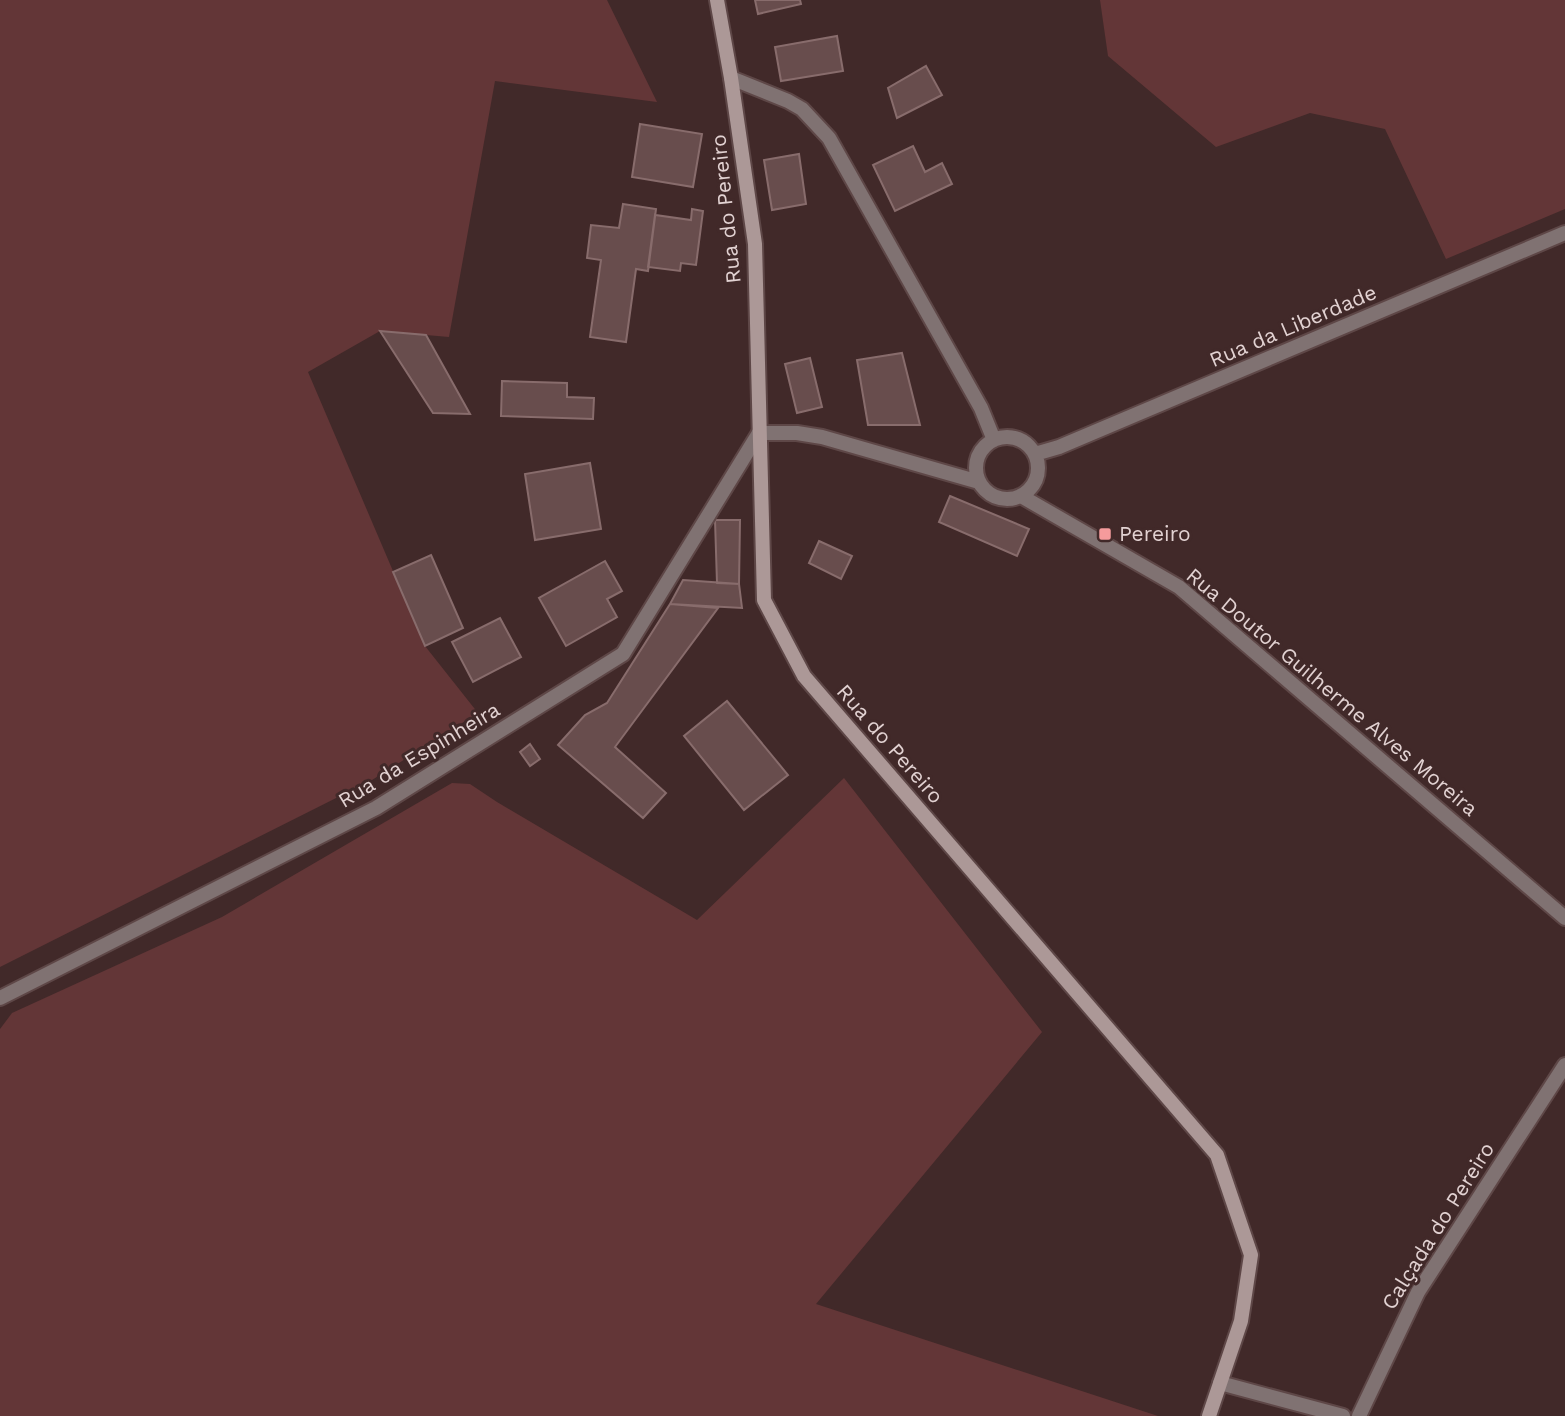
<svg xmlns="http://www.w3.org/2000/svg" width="1565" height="1416" font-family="'Work Sans',sans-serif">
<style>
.green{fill:#633637}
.building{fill:#684d4d;stroke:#886c6c;stroke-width:2}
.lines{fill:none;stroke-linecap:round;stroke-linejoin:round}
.minor-casing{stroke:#5e4747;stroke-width:18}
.tertiary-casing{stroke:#5e4747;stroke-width:18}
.secondary-casing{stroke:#5e4747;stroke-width:18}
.minor{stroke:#807272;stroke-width:14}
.tertiary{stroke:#807272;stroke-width:14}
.secondary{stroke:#ac9897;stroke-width:14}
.poi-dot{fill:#f59b9c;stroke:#412929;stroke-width:2.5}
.labels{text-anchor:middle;stroke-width:6;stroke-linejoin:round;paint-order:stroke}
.street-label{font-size:21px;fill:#e2d2d2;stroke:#412929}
.poi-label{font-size:21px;fill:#e2d2d2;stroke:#412929;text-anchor:start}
</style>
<rect width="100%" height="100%" fill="#412929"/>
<!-- green -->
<path class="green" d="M0 0H607L657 102 495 81 449 337 380 331 308 372 425 646 478 713 372 780 0 967Z
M1100 0H1565V209L1446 259 1385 129 1310 113 1216 147 1108 56Z
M844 778 1042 1032 816 1304 1158 1416H0V1029L12 1013 222 917 452 783 470 784 497 802 697 920Z"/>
<!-- building -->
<path class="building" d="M755 0H800L801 4 758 14Z
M837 36 843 71 781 81 775 47Z
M926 66 942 95 897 118 888 88Z
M640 124 702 134 693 187 632 177Z
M913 146 925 172 942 163 952 184 895 211 873 165Z
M799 154 806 204 772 210 764 160Z
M623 204 656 209 648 271 636 269 626 342 590 337 601 260 587 258 591 225 619 228Z
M692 209 703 211 696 265 681 263 680 271 648 267 655 215 691 220Z
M380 331 426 335 470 414 433 413Z
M902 353 920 425H868L857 360Z
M810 358 822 407 797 413 785 364Z
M502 381 567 383V397L594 398 593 419 501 416Z
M590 463 601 529 535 540 525 474Z
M950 496 1029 529 1017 556 939 522Z
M715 520H740L739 584 717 583Z
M819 541 852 556 841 579 809 563Z
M431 555 463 628 425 646 393 572Z
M605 561 622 591 607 599 617 617 566 646 539 598Z
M683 580 739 584 742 608 670 604Z
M670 604 718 608 615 747 666 793 643 818 558 745 585 715 607 703Z
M500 618 521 657 473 682 452 642Z
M727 701 788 775 744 810 684 736Z
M530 744 540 759 530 766 520 752Z"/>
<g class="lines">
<!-- minor casing -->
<g class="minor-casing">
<path id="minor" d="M0 998 376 808 623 654 759 433
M1220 1383 1343 1416
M1359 1416 1418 1292 1565 1065"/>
</g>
<!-- tertiary casing -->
<g class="tertiary-casing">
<path id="tertiary" d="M731 78 788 101 802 109 829 138 981 408 994 440
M759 433H797L822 437 979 482
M976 468a31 31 0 1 1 62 0a31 31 0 1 1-62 0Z
M1035 454 1059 447 1565 233
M1021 496 1179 587 1565 918"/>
</g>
<!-- secondary casing -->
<g class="secondary-casing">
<path id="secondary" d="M717 0 731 78 755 244 764 600 804 676 1217 1155 1251 1255 1241 1321 1209 1416"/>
</g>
<!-- minor -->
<use href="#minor" class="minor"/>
<!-- tertiary -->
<use href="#tertiary" class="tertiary"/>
<!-- secondary -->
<use href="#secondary" class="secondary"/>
</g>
<!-- markers -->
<rect class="poi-dot" x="1098" y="527" width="14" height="14" rx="3.5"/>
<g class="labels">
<!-- street labels -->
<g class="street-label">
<text transform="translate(726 209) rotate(-96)" y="7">Rua do Pereiro</text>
<text transform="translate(1293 326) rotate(-23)" y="7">Rua da Liberdade</text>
<text transform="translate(1332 692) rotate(40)" y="7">Rua Doutor Guilherme Alves Moreira</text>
<text transform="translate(890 744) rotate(49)" y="7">Rua do Pereiro</text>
<text transform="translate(419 755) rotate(-31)" y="7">Rua da Espinheira</text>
<text transform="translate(1438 1226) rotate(-58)" y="7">Calçada do Pereiro</text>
</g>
<!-- poi labels -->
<g class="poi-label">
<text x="1119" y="541">Pereiro</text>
</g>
</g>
</svg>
